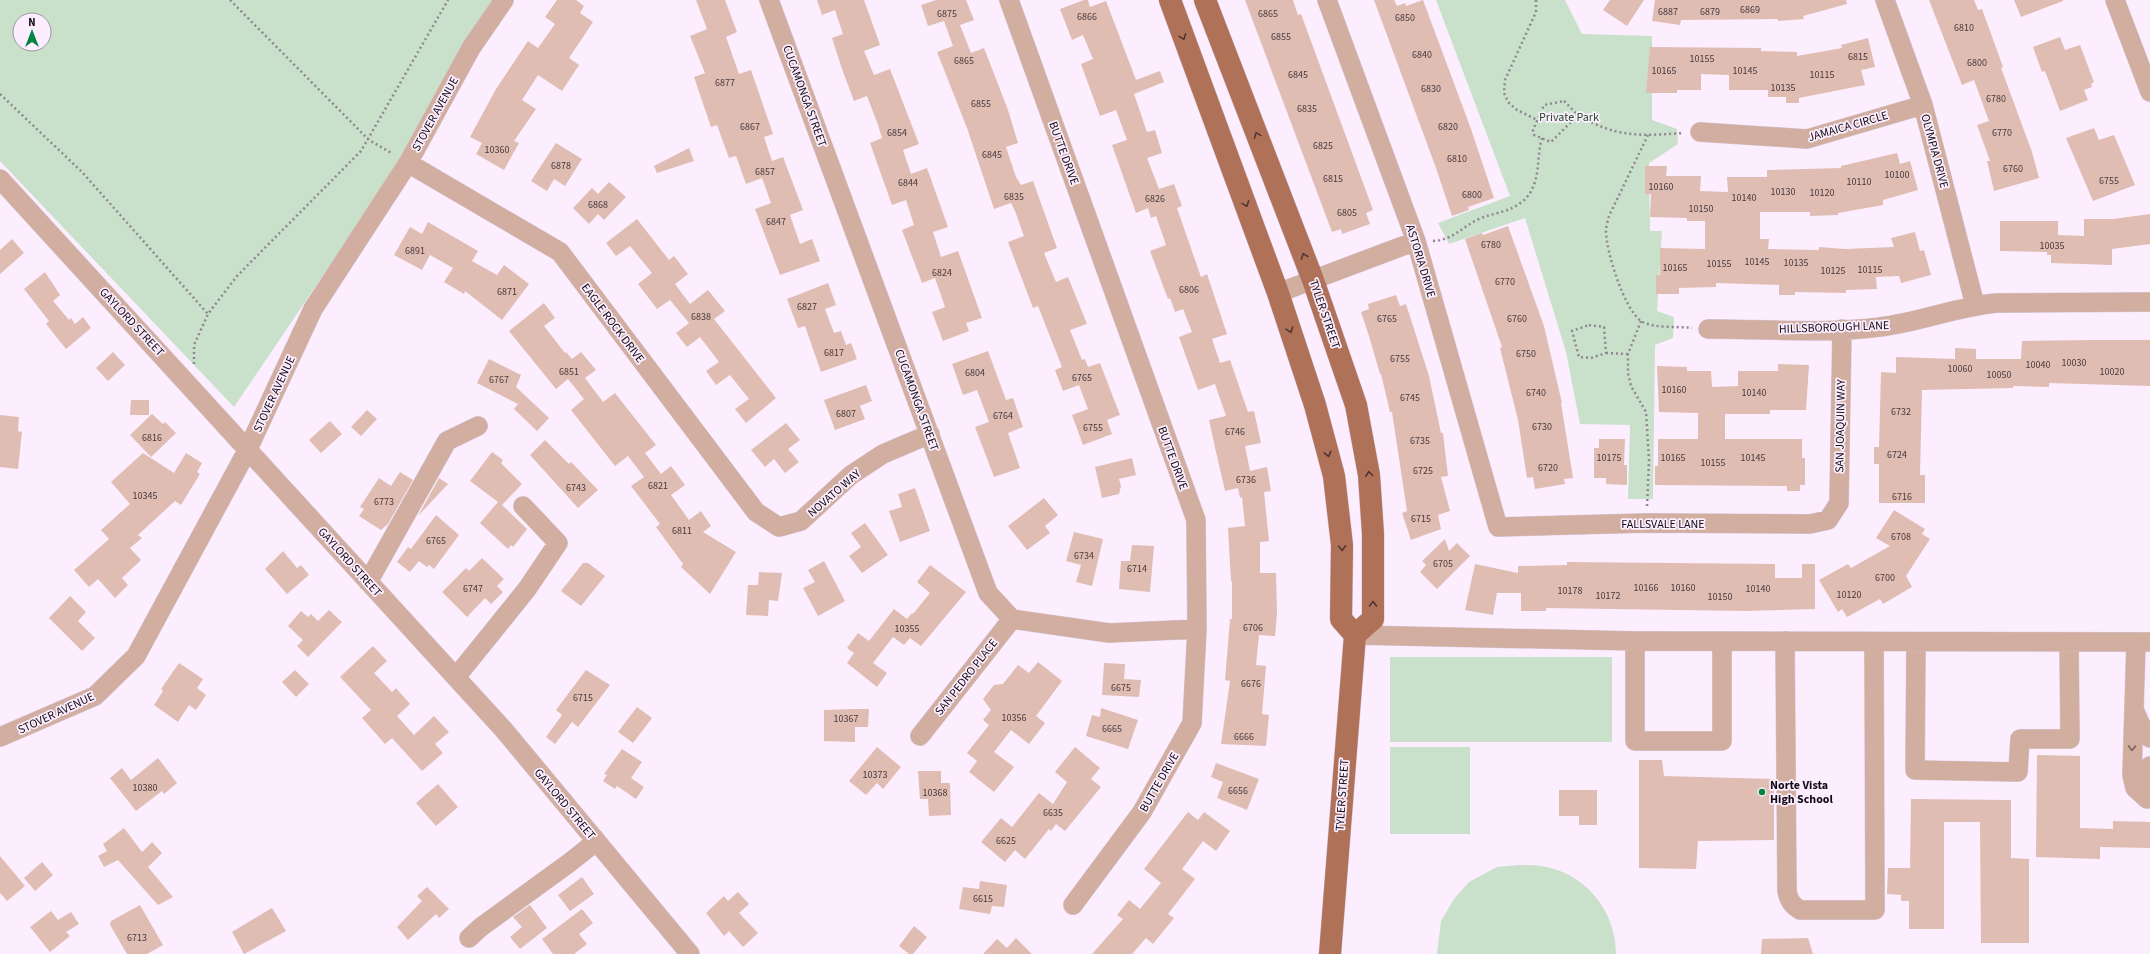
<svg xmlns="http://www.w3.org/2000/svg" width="2150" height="954" font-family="'Source Sans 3',sans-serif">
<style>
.green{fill:#c9e1ca;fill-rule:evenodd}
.building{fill:#e0bdb3}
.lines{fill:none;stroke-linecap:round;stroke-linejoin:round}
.minor-casing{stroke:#d7cad9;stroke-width:20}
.major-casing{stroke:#d7cad9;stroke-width:23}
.path{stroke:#908592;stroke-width:2.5;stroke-dasharray:2 3;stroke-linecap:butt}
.minor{stroke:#d1aea0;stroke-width:19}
.major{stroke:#b07159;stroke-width:22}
.oneway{stroke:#523430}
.oneway2{stroke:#7c6561}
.poi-dot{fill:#028540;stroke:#fceeff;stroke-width:1.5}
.labels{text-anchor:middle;stroke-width:3.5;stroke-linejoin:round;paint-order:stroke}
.number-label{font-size:10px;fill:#46383c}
.street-label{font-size:12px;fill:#130b14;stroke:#fceeff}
.park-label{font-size:12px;fill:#244c29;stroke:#fceeff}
.poi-label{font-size:12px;font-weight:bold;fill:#130b14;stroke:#fceeff;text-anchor:start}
</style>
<rect width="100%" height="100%" fill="#fceeff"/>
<!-- green -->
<path class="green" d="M0 0H494L403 157 234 407 0 161ZM20 20H44V44H20Z
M1436 0H1565L1582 34 1652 36V120L1677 129 1678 144 1649 163 1650 231H1662L1657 311 1674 317 1673 338 1655 345 1653 499H1628L1630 425 1580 424 1566 352 1525 218 1449 244 1438 223 1510 196Z
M1390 657H1612V742H1390Z
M1390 747H1470V834H1390Z
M1519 865C1526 865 1534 865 1541 866 1585 872 1616 911 1616 954H1437L1441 921 1454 899 1469 882 1497 867Z"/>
<!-- building -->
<path class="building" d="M557 0H576L584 6 580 13 593 22 569 58 579 65 562 91 538 75 522 100 536 109 514 141 519 143 504 170 476 154 482 143 470 137 496 89 528 41 538 48 555 24 545 17Z
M696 0H725L737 32 726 37 739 74 751 70 773 134 764 137 772 161 783 157 803 210 790 215 800 244 812 239 820 261 780 275 755 209 771 203 762 178 746 184 736 156 729 158 717 125 711 127 694 77 705 73 690 36 707 29Z
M817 0H864L880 45 864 51 874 75 890 69 919 144 903 150 911 174 927 168 948 227 933 232 941 257 958 251 982 318 966 323 969 331 943 341 932 312 945 307 935 278 922 283 902 230 914 225 906 200 892 205 870 143 882 138 878 125 867 96 854 101 842 69 832 38 843 34 835 10 822 15Z
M936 0H966L974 20 960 25 971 53 984 48 1008 110 1018 143 1006 147 1016 177 1021 185 1033 181 1057 248 1044 253 1056 282 1068 277 1087 324 1070 330 1082 360 1085 359 1088 367 1100 363 1120 415 1107 420 1112 434 1083 445 1072 415 1088 409 1079 385 1063 391 1055 370 1062 367 1038 306 1033 308 1022 279 1008 242 1024 236 1015 211 1011 203 994 209 967 128 937 52 953 46 944 21 928 26 921 5Z
M1084 0H1088L1090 7 1106 1 1136 80 1160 71 1164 82 1134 94 1147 132 1155 130 1162 153 1147 158 1159 189 1174 184 1182 206 1177 208 1201 277 1207 274 1227 334 1212 339 1220 363 1230 360 1248 412 1254 411 1261 443 1245 446 1250 471 1267 467 1271 491 1264 492 1269 541 1260 542V573H1276L1277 613 1275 636 1259 635 1256 665 1266 666 1262 714 1269 715 1266 746 1221 744 1230 681 1225 680 1230 619H1232V581H1231L1228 528 1245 526 1242 497 1240 498 1238 488 1225 491 1216 452 1209 420 1226 416 1215 384 1198 390 1179 337 1192 332 1183 309 1175 312 1170 298 1168 299 1150 251 1166 245 1156 216 1151 218 1148 208 1136 213 1112 145 1127 140 1116 110 1100 116 1081 64 1093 59 1083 35 1072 40 1060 9Z
M1245 0H1293L1298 15 1301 14 1373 210 1366 213 1370 224 1342 234 1341 229 1332 232Z
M1374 0H1394L1397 6 1405 3 1406 6 1423 0 1471 129 1494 198 1468 207 1469 210 1452 216 1436 168Z
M1610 0H1644L1627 26 1603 10Z
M1655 0H1846L1847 4 1803 16 1804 19 1778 21V19L1681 20 1680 25 1652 21Z
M1929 0H1974L1978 10 1982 9 2003 67 2001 68 2032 152 2039 178 1994 191 1987 161H1990L1977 125 1989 121 1974 80 1962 85Z
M2014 0H2063V1L2021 17Z
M2060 37 2065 50 2080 45 2094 82 2091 84 2092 87 2084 90 2088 100 2060 111 2045 71 2042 72 2033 47Z
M1868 38 1875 67 1861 70 1865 85 1799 98V103H1786V97H1768V90H1729V75L1701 74V90H1677V93H1646L1650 47 1761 48V51L1797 52V56L1842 48 1841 45Z
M2094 128 2099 140 2114 135 2135 185 2093 201 2066 138Z
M556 143 582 159 565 186 554 179 547 191 531 181Z
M689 148 694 161 657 173 654 166Z
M1897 153 1900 164 1910 161 1918 190 1883 200V205L1838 213V215L1810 216V212H1760V239H1769L1768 249 1819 250V247L1845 249 1894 247 1891 238 1915 232 1920 251 1924 250 1931 275 1901 283 1899 276 1876 277 1877 289 1846 290V293L1795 292V295H1779V285L1716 283V287L1679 288V294H1656V275H1660V248L1705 249V221H1687V218L1650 217 1651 194H1645V166H1667L1666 176H1701L1700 191 1728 192 1727 177H1767V170L1841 168V166Z
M609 182 626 197 604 220 598 214 589 224 573 208 592 188 598 194Z
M2150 214V244L2112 249V265L2051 263V255H2047V252L2000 251V221H2058V235L2084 236V219H2113Z
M637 219 669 260 674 256 688 274 675 284 690 304 708 290 725 311 714 319 776 398 746 423 735 409 749 399 730 375 716 385 706 371 719 362 700 337 687 347 676 333 689 323 670 300 657 309 638 284 652 273 630 246 616 256 606 243Z
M428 222 478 251 472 261 497 275 504 265 529 284 502 320 465 291 464 294 444 282 453 268 430 255 422 270 394 255 410 227 422 234Z
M1508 226 1544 326 1562 403H1561L1573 478 1564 479 1565 484 1535 489 1533 477 1527 478 1518 420 1500 348 1502 347 1465 239 1482 233 1483 235Z
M12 239 24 253 0 274V250Z
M45 272 60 295 53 301 69 320 71 318 75 324 83 317 91 328 66 349 46 324 49 321 24 289Z
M828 283 836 305 825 309 834 333 841 331 846 345 851 343 857 359 821 372 805 326 798 328 787 299Z
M1396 295 1400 306 1406 304 1429 376 1441 433H1443L1448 476 1441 477 1450 511 1438 515 1441 529 1411 540 1402 513 1407 511 1392 412H1390L1381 374H1380L1369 336 1361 312 1369 309 1368 304Z
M544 303 555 318 544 326 565 353 566 352 572 359 581 352 596 370 585 378 603 402 615 393 656 445 645 453 661 474 671 466 685 485 671 495 689 520 701 511 711 526 703 532 736 552 710 594 681 567 683 564 656 527 660 524 631 486 644 477 628 456 615 466 571 410 584 399 568 379 556 389 509 331Z
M2096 340H2150V386L2049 383V387L2013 386V388L1922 390 1920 475H1925V503H1879V464H1874V447H1879L1881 372 1896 373V357L1955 359V348L1976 349V359H2021L2022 341Z
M988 351 1006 400 1013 398 1023 427 1008 433 1020 468 994 477 975 427 989 422 977 390 963 395 952 364Z
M113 352 125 365 108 381 96 368Z
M489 359 521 375 516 387 549 418 537 431 514 409 518 404 477 383Z
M1778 364 1809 365 1806 410H1770V414H1725V439H1802V458H1805V485H1800V491H1787V486L1655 485V466H1658V439H1698V413L1659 412 1657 366 1687 367V371H1711L1712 387 1738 386V371H1778Z
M866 385 872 401 860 406 865 419 835 430 824 400Z
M131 400H149V415H130Z
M367 410 377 419 361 436 351 427Z
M152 414 163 424 165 422 176 433 151 457 130 435Z
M0 415 19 417 18 431 22 432 18 469 0 467Z
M330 421 342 434 321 453 309 440Z
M786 423 800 440 788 449 799 462 785 473 774 459 765 467 751 450Z
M1599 439H1625L1624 465H1627V485L1606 484V478H1594V448H1599Z
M545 440 569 464 571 462 598 490 578 508 530 455Z
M492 452 503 460 501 463 522 484 502 505 527 529 513 547 511 545 508 549 480 523 498 502 470 481Z
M143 453 174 473 186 453 202 463 197 472 200 474 181 505 175 501 138 535 142 538 130 548 141 560 122 578 128 585 115 598 98 579 89 587 74 570 109 539 101 530 130 504 111 482Z
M1132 458 1136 475 1119 479 1121 486 1119 494 1102 498 1095 467Z
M400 472 413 480 388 524 381 530 359 516 364 509 360 507 379 478 391 486Z
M439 478 448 484 418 516Z
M915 488 930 531 900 542 889 511 902 507 898 494Z
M1044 498 1058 515 1045 526 1050 533 1027 550 1008 526Z
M1894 510 1925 529 1922 534 1930 539 1906 576 1912 587 1883 604 1880 599 1847 617 1842 609 1838 612 1819 580 1848 564 1851 568 1890 546 1876 538Z
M436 515 459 535 434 569 429 565 427 567 419 561 410 572 397 562 408 547 411 549Z
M865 523 888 555 862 573 849 556 861 547 851 533Z
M1074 532 1103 539 1092 586 1076 582 1081 565 1066 561Z
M1445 539 1449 551 1457 543 1470 556 1437 589 1420 572 1426 565 1422 561Z
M1132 545 1154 546 1150 592 1119 589 1121 561H1130Z
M283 551 297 568 301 565 309 575 287 594 265 569Z
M482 558 504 579 497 586 503 592 491 604 485 598 467 617 442 592 466 568 469 571Z
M824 561 845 601 818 616 803 588 815 582 808 570Z
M1567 562 1775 564V578H1802V564H1815V609L1746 611 1546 608V611H1521V593H1497L1493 615 1465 610 1475 564 1518 573V566L1567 565Z
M583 563H588L605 576 581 606 561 591Z
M930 565 966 592 921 646 910 638 904 645 893 637 873 663 887 673 877 687 847 663 854 653 847 648 858 633 869 641 894 609 907 619 912 613 913 614 930 593 917 582Z
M759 572 782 573 778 601 769 600 768 616 746 615 748 585H758Z
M70 596 86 612 78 621 95 638 82 651 49 618Z
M329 610 342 622 308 657 297 646 303 640 288 626 301 611 308 617 311 614 318 621Z
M373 646 387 661 374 673 392 692 396 688 410 704 397 716 414 735 434 716 449 732 435 744 443 753 422 771 392 738 385 744 362 718 371 710 340 677Z
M1038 662 1062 681 1036 716 1045 723 1029 744 1011 730 994 752 1014 767 994 792 969 772 977 761 967 753 989 725 983 720 991 710 983 699 994 685 1003 684 1018 665 1029 673Z
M179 663 203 679 197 688 206 695 196 710 189 705 178 722 154 705 163 691 161 689Z
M1104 663 1125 664 1124 679 1141 680 1139 697 1102 695Z
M295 670 309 684 296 697 282 682Z
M586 670 610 685 578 727 572 722 555 744 546 737 562 715 556 710Z
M637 707 652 718 633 743 618 732Z
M1101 708 1138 720 1128 749 1086 736 1092 715 1100 717Z
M854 709H869L868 727H855V742L824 741V710Z
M877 747 901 767 883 789 877 783 866 795 849 781Z
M1075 747 1100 768 1091 779 1101 787 1065 831 1056 824 1051 831 1049 829 1025 859 1015 850 1005 862 981 842 1001 818 1012 827 1039 793 1053 804 1067 782 1055 772Z
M622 749 642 762 631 778 644 787 636 799 617 786 615 789 603 781 607 775 604 774Z
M2037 755 2080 756V828L2113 829V821L2150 822V848L2100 847V859L2036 857Z
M158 758 177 783 164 794 162 791 136 811 110 778 122 768 131 780Z
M1639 760H1662L1664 776 1774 779V840L1698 841 1696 869 1639 868Z
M1216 763 1259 779 1247 810 1217 798 1223 782 1211 777Z
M918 771H941V783H950L951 815 929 816 928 799H920Z
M438 784 458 807 436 826 416 803Z
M1559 790H1597V825H1579V816H1559Z
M1911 799 2011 800V858L2029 859V943H1981L1980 822H1944V929H1909V901H1901V895L1887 894 1888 868H1910Z
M1188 812 1198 820 1204 812 1230 831 1216 851 1203 841 1182 869 1195 879 1168 914 1174 918 1153 944 1146 938 1132 954H1092L1123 919 1117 915 1129 900 1140 909 1161 883 1144 869Z
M124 828 142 852 152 842 162 853 148 867 173 897 158 905 118 860 104 867 98 856 107 851 103 844Z
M0 856 25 886 7 901 0 893Z
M42 862 53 875 35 891 24 878Z
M582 877 594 894 570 911 558 895Z
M980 881 1007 885 1004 907 992 906 990 914 959 909 963 887 979 889Z
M427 887 449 909 439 918 436 914 408 940 397 927 422 901 417 896Z
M738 892 749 904 739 913 758 933 743 947 729 931 724 936 706 913 724 896 728 901Z
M140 905 163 945 147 954H127L110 925 111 921Z
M530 905 547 928 520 949 510 937 522 927 513 917Z
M272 908 286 931 244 954 232 932Z
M582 909 593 923 579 934 587 944 574 954H553L542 939Z
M51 911 58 920 71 912 79 924 66 932 70 936 50 952 30 927Z
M914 926 927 937 913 954H909L899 946Z
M1016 938 1032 954H983L997 939 1007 948Z
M1808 938 1813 954H1761L1762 939Z"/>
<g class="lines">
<!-- minor casing -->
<g class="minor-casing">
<path id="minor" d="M769 0 988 593 1012 619 1109 633 1197 629
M1009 0 1196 520 1197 629 1192 723 1142 812 1073 905
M1327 0 1416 241 1498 527 1646 523 1810 524 1828 520 1839 503 1842 329
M1885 0 1923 105 1975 305
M2115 0 2150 92
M1700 132 1807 139 1923 105
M408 163 560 252 756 512 779 527 801 521 851 475 883 454 930 434
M0 179 504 730 690 954
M1278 293 1416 241
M1708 329C1763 329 1826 334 1880 327 1920 322 1956 307 1996 303L2150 302
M368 582 447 441 478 426
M1355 635 1635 641 2150 642
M1635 641V741H1722V641
M1785 641 1787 891C1789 901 1792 905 1800 910H1875L1874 642
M1916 642 1915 770 2018 772 2020 739H2070L2069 642
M2136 642 2132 775 2135 788 2147 799
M456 677 527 589 558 543 523 506
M2135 712 2145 734 2150 738
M920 736 1012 619
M0 737 95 696 136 656 248 449 313 309 408 163 471 48 504 0
M2142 793C2138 782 2141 773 2150 766
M469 938 481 927 569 863 588 848 595 839"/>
</g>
<!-- major casing -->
<g class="major-casing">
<path id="major" d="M1170 0 1278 293 1315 405 1334 476 1342 545 1341 619 1355 635
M1205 0 1313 280 1356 405 1369 475 1373 534V619L1355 635 1330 954"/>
</g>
<!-- path -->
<path class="path" d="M230 0 369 140 393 154
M1536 0V12L1505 80 1504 93 1508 102 1517 110 1537 120
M0 94 82 172 208 314
M1564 101 1578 115 1551 142 1534 135 1533 130 1544 105Z
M1578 115C1617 138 1640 136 1683 133
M1648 135 1609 216C1608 220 1606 226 1606 231 1606 251 1624 309 1641 321 1654 329 1678 326 1692 328
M1433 241C1453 240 1462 227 1479 219 1490 214 1502 213 1512 208 1521 204 1530 196 1533 187 1540 171 1537 154 1542 138
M1641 321 1628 354V373L1631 386 1646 412 1649 460 1647 507
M1589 325 1604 327 1606 353 1591 358 1579 357 1572 331Z
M1606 353 1628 354
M194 364V345L208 314 237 276 361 151 448 0"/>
<!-- minor -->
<use href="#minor" class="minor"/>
<!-- major -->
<use href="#major" class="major"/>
</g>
<!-- one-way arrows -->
<defs><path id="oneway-chevron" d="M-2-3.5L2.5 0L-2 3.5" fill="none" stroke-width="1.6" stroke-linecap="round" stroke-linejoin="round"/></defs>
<g class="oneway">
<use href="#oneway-chevron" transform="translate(1183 37) rotate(70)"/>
<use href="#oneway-chevron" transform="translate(1257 135) rotate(-111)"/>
<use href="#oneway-chevron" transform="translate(1246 204) rotate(70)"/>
<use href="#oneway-chevron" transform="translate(1304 256) rotate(-111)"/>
<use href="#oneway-chevron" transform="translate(1290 330) rotate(72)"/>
<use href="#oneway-chevron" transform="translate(1328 454) rotate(76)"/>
<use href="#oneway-chevron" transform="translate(1369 474) rotate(-98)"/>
<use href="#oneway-chevron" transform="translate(1342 548) rotate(89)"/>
<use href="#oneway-chevron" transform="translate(1373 604) rotate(-89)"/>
</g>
<use class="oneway2" href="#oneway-chevron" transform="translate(2132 748) rotate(92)"/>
<!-- markers -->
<circle class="poi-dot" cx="1762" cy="792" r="4"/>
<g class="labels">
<!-- number labels -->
<g class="number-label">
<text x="1750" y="13">6869</text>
<text x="1668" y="15">6887</text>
<text x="1710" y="15">6879</text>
<text x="947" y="17">6875</text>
<text x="1268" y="17">6865</text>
<text x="1087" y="20">6866</text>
<text x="1405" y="21">6850</text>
<text x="1964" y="31">6810</text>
<text x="1281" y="40">6855</text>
<text x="1422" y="58">6840</text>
<text x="1858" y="60">6815</text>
<text x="1702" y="62">10155</text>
<text x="964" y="64">6865</text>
<text x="1977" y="66">6800</text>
<text x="1664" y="74">10165</text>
<text x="1745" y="74">10145</text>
<text x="1298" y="78">6845</text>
<text x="1822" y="78">10115</text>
<text x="725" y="86">6877</text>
<text x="1783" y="91">10135</text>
<text x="1431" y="92">6830</text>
<text x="1996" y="102">6780</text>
<text x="981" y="107">6855</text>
<text x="1307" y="112">6835</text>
<text x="750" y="130">6867</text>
<text x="1448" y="130">6820</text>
<text x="897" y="136">6854</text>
<text x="2002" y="136">6770</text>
<text x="1323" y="149">6825</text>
<text x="497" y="153">10360</text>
<text x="992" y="158">6845</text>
<text x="1457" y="162">6810</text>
<text x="561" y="169">6878</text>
<text x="2013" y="172">6760</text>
<text x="765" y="175">6857</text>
<text x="1897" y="178">10100</text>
<text x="1333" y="182">6815</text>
<text x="2109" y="184">6755</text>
<text x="1859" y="185">10110</text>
<text x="908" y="186">6844</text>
<text x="1661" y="190">10160</text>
<text x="1783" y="195">10130</text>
<text x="1822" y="196">10120</text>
<text x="1472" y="198">6800</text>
<text x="1014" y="200">6835</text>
<text x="1744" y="201">10140</text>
<text x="1155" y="202">6826</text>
<text x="598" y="208">6868</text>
<text x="1701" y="212">10150</text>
<text x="1347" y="216">6805</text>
<text x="776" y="225">6847</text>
<text x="1491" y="248">6780</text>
<text x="2052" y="249">10035</text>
<text x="415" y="254">6891</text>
<text x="1757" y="265">10145</text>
<text x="1796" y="266">10135</text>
<text x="1719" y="267">10155</text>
<text x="1675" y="271">10165</text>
<text x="1870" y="273">10115</text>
<text x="1833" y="274">10125</text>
<text x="942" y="276">6824</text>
<text x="1505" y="285">6770</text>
<text x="1189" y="293">6806</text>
<text x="507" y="295">6871</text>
<text x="807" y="310">6827</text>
<text x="701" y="320">6838</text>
<text x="1387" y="322">6765</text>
<text x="1517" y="322">6760</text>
<text x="834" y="356">6817</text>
<text x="1526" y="357">6750</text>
<text x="1400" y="362">6755</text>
<text x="2074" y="366">10030</text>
<text x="2038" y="368">10040</text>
<text x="1960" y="372">10060</text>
<text x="569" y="375">6851</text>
<text x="2112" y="375">10020</text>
<text x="975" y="376">6804</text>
<text x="1999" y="378">10050</text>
<text x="1082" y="381">6765</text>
<text x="499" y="383">6767</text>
<text x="1674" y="393">10160</text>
<text x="1536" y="396">6740</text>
<text x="1754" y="396">10140</text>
<text x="1410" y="401">6745</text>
<text x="1901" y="415">6732</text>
<text x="846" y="417">6807</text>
<text x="1003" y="419">6764</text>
<text x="1542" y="430">6730</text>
<text x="1093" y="431">6755</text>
<text x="1235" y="435">6746</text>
<text x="152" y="441">6816</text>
<text x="1420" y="444">6735</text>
<text x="1897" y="458">6724</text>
<text x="1609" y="461">10175</text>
<text x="1673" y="461">10165</text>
<text x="1753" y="461">10145</text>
<text x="1713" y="466">10155</text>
<text x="1548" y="471">6720</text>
<text x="1423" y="474">6725</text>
<text x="1246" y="483">6736</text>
<text x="658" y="489">6821</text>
<text x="576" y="491">6743</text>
<text x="145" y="499">10345</text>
<text x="1902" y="500">6716</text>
<text x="384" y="505">6773</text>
<text x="1421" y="522">6715</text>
<text x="682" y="534">6811</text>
<text x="1901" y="540">6708</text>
<text x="436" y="544">6765</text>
<text x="1084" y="559">6734</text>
<text x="1443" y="567">6705</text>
<text x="1137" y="572">6714</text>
<text x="1885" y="581">6700</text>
<text x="1646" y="591">10166</text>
<text x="1683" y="591">10160</text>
<text x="473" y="592">6747</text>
<text x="1758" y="592">10140</text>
<text x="1570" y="594">10178</text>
<text x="1849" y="598">10120</text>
<text x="1608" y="599">10172</text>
<text x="1720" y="600">10150</text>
<text x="1253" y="631">6706</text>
<text x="907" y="632">10355</text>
<text x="1251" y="687">6676</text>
<text x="1121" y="691">6675</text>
<text x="583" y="701">6715</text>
<text x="1014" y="721">10356</text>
<text x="846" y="722">10367</text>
<text x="1112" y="732">6665</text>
<text x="1244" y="740">6666</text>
<text x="875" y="778">10373</text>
<text x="145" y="791">10380</text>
<text x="1238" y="794">6656</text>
<text x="935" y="796">10368</text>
<text x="1053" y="816">6635</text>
<text x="1006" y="844">6625</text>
<text x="983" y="902">6615</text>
<text x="137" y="941">6713</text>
</g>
<!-- street labels -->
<g class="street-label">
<text transform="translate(805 96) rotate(70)" y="4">CUCAMONGA STREET</text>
<text transform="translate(435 114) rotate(-61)" y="4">STOVER AVENUE</text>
<text transform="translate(1848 126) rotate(-16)" y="4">JAMAICA CIRCLE</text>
<text transform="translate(1935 151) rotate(75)" y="4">OLYMPIA DRIVE</text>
<text transform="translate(1064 153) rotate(70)" y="4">BUTTE DRIVE</text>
<text transform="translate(1421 261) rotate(73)" y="4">ASTORIA DRIVE</text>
<text transform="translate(1325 314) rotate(71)" y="4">TYLER STREET</text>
<text transform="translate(132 322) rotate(47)" y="4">GAYLORD STREET</text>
<text transform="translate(613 323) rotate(53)" y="4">EAGLE ROCK DRIVE</text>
<text transform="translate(1834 327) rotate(-2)" y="4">HILLSBOROUGH LANE</text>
<text transform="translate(274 394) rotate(-65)" y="4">STOVER AVENUE</text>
<text transform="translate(917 400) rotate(70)" y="4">CUCAMONGA STREET</text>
<text transform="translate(1840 426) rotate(-89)" y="4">SAN JOAQUIN WAY</text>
<text transform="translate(1173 458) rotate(70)" y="4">BUTTE DRIVE</text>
<text transform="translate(834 493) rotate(-41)" y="4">NOVATO WAY</text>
<text x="1663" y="528">FALLSVALE LANE</text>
<text transform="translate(350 562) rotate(48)" y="4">GAYLORD STREET</text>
<text transform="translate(966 677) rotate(-52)" y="4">SAN PEDRO PLACE</text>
<text transform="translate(56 713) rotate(-25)" y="4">STOVER AVENUE</text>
<text transform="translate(1159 782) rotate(-60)" y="4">BUTTE DRIVE</text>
<text transform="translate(1342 795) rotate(-86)" y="4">TYLER STREET</text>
<text transform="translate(565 804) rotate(50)" y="4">GAYLORD STREET</text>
</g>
<!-- park labels -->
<g class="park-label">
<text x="1569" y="121">Private Park</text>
</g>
<!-- poi labels -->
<g class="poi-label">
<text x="1770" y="789">Norte Vista<tspan x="1770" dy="14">High School</tspan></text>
</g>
</g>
<!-- north arrow -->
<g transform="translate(32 32)"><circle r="19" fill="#fceeff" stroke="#9f93a1"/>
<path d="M0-3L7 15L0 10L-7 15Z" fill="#028540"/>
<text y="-6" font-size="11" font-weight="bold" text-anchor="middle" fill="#130b14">N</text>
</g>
</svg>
